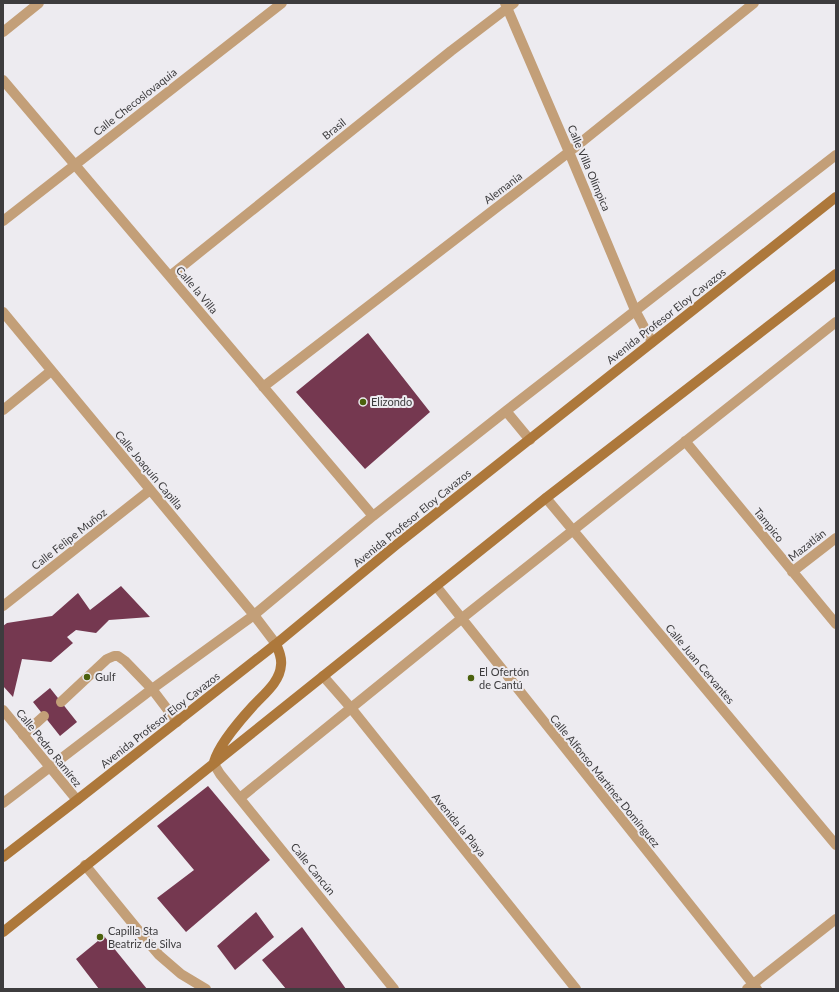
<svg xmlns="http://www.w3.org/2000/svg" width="839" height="992" font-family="Lato,sans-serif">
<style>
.building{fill:#753850}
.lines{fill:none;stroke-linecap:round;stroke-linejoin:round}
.lane{stroke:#c39f78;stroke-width:10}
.street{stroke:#c39f78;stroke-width:10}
.secondary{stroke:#ad783b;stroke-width:10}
.poi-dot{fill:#4b610d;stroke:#edebf0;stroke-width:1.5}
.labels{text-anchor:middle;stroke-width:4;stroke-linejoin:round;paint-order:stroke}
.street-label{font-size:11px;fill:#3d3c3e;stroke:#edebf0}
.poi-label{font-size:11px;fill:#3d3c3e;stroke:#edebf0;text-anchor:start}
</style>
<rect width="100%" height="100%" fill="#edebf0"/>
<!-- building -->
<path class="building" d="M368 333 430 412 365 469 296 392Z
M121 586 150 617 109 620 96 633 76 630 67 637 73 643 51 662 22 659 13 697 3 686V626L7 623 52 616 78 593 90 610Z
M50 688 77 722 60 736 33 702Z
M208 786 270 860 186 932 157 898 194 870 157 826Z
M256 912 274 937 235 970 217 946Z
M302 927 346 989H286L262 960Z
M104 936 147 989H99L76 959Z"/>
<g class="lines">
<!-- lane -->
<path class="lane" d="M61 702 107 659 114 656H118L125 661 152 689 177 722
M351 708 461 619
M23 735 44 716"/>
<!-- street -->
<path class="street" d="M505 3 569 152 635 310 652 342
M3 32 39 3
M3 80 373 516
M3 221 282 3
M170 276 451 51 514 3
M3 312 254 615 276 644
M263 387 569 152 754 3
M3 410 51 371
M506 411 530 440
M685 441 836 624
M546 498 836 845
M792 572 836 538
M436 586 757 989
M3 606 150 490
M461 619 836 322
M323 676 351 708 576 989
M3 710 77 800
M214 764 220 774 394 989
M240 798 351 708
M3 803 152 689 254 615 373 516 506 411 836 155
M85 865 147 941 159 955 181 974 206 989
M747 989 836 919"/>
<!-- secondary -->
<path class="secondary" d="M214 762C219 745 242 718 253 706 264 694 280 682 281 665 282 658 279 651 276 644
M3 857 77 800 276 644 396 545 836 197
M3 932 546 498 836 274"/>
</g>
<!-- markers -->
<g class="poi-dot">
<circle cx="363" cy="402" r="4"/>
<circle cx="87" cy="677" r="4"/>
<circle cx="471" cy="678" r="4"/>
<circle cx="100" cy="937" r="4"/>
</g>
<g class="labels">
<!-- street labels -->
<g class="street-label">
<text transform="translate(135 102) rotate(-38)" y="4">Calle Checoslovaquia</text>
<text transform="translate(334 129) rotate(-39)" y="4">Brasil</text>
<text transform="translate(589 168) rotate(67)" y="4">Calle Villa Olímpica</text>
<text transform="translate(503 188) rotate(-37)" y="4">Alemania</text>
<text transform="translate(197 290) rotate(50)" y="4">Calle la Villa</text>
<text transform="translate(666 316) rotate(-38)" y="4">Avenida Profesor Eloy Cavazos</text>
<text transform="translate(149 470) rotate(50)" y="4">Calle Joaquín Capilla</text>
<text transform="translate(412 518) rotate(-39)" y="4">Avenida Profesor Eloy Cavazos</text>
<text transform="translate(769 525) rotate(51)" y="4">Tampico</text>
<text transform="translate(69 539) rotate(-38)" y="4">Calle Felipe Muñoz</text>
<text transform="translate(807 545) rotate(-38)" y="4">Mazatlán</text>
<text transform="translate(700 664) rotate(50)" y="4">Calle Juan Cervantes</text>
<text transform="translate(160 720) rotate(-38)" y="4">Avenida Profesor Eloy Cavazos</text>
<text transform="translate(49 748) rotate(51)" y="4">Calle Pedro Ramírez</text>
<text transform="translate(605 781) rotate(51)" y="4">Calle Alfonso Martínez Domínguez</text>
<text transform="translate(459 825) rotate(51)" y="4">Avenida la Playa</text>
<text transform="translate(313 869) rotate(51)" y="4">Calle Cancún</text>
</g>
<!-- poi labels -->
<g class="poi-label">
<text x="371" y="406">Elizondo</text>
<text x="479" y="676">El Ofertón<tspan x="479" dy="13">de Cantú</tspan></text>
<text x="95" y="681">Gulf</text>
<text x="108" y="935">Capilla Sta<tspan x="108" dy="13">Beatriz de Silva</tspan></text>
</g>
</g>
<!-- border -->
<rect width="839" height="992" fill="none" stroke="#3d3c3e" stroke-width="8"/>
</svg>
